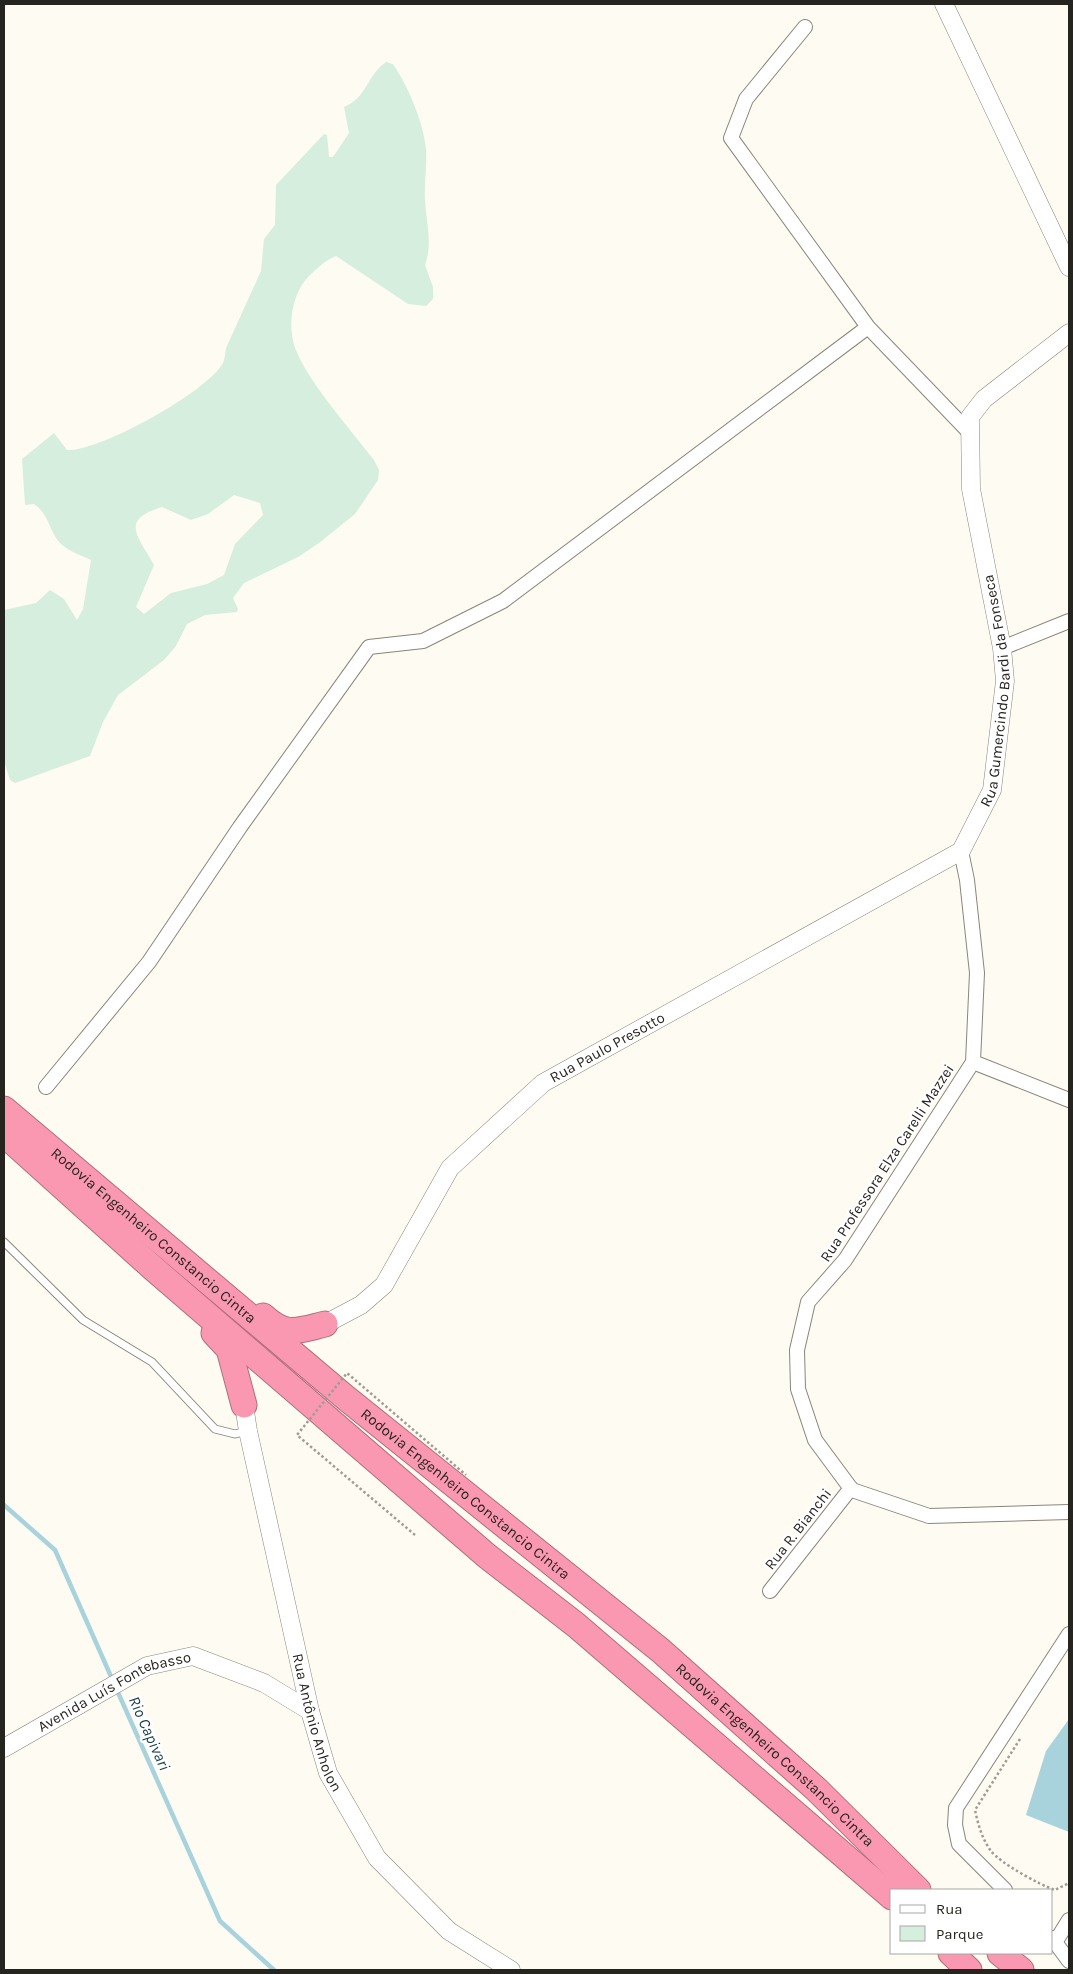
<svg xmlns="http://www.w3.org/2000/svg" width="1073" height="1974" font-family="Karla,sans-serif">
<style>
.green{fill:#d6eede;fill-rule:evenodd}
.water{fill:#a8d3dc}
.lines{fill:none;stroke-linecap:round;stroke-linejoin:round}
.stream{stroke:#a8d3dc;stroke-width:4.5}
.service-casing{stroke:#8b8579;stroke-width:9}
.minor-casing{stroke:#8b8579;stroke-width:16}
.tertiary-casing{stroke:#8b8579;stroke-width:19}
.motorway-casing{stroke:#af6f7d;stroke-width:27}
.path{stroke:#9f9c95;stroke-width:2.5;stroke-dasharray:2.5 2.5;stroke-linecap:butt}
.service{stroke:#fff;stroke-width:7}
.minor{stroke:#fff;stroke-width:14}
.tertiary{stroke:#fff;stroke-width:18}
.motorway{stroke:#f998b0;stroke-width:25}
.path-bridge{stroke:#9f9c95;stroke-width:2.5;stroke-dasharray:2.5 2.5;stroke-linecap:butt}
.labels{text-anchor:middle;stroke-width:5;stroke-linejoin:round;paint-order:stroke}
.street-label{font-size:15px;fill:#26241f;stroke:#fff}
.water-label{font-size:16px;font-style:italic;fill:#153d44;stroke:#fff}
</style>
<rect width="100%" height="100%" fill="#fefbf2"/>
<!-- green -->
<path class="green" d="M386 62 393 64C408 86 424 123 426 150 427 167 424 184 425 200 426 222 433 244 425 265L433 287V299L426 306 408 304 336 256C325 260 318 268 309 276 292 293 287 325 295 348 308 382 351 430 374 460L379 470 378 480 355 514 319 543 298 557 244 583 233 598 238 609 237 612 205 615 187 624 176 646 164 660 118 695 103 722 90 756 15 783 10 780 4 761V610L36 603 50 590 64 599 77 620 83 609 91 560C81 555 69 552 60 543 49 531 49 514 34 504L25 505 22 459 54 433 67 450C99 452 207 392 223 363 225 359 225 353 226 348L261 271 264 239 275 225 276 185 324 134 327 135 329 157H333L349 133 344 107C368 97 366 76 386 62ZM234 495 260 503 263 515 235 544 224 575 207 584 171 593 144 614 136 607 154 565C138 536 119 520 162 507L191 520 208 514Z"/>
<!-- water -->
<path class="water" d="M1069 1719V1832L1026 1815 1046 1751Z"/>
<g class="lines">
<!-- stream -->
<path class="stream" d="M4 1505 55 1550 113 1681
M116 1688 220 1921 274 1970"/>
<!-- service casing -->
<g class="service-casing">
<path id="service" d="M4 1242 83 1320 152 1362 215 1429 235 1434 247 1431"/>
</g>
<!-- minor casing -->
<g class="minor-casing">
<path id="minor" d="M805 27 746 99 731 138 868 327 968 431
M1002 648 1069 621
M961 851 967 880 977 973 973 1062 845 1260 808 1302 797 1350 798 1389 815 1440 852 1490 929 1516 1069 1512
M973 1062 1069 1100
M46 1087 149 962 240 827 369 647 423 641 503 601 868 327
M770 1591 851 1488
M1005 1890 959 1844 955 1825 956 1808 1069 1634
M1052 1938 1069 1961
M1056 1941 1069 1920"/>
</g>
<!-- tertiary casing -->
<g class="tertiary-casing">
<g id="tertiary">
<path d="M944 4 1069 267"/>
<path id="s1" d="M325 1324 361 1305 384 1285 450 1168 543 1083 961 851 992 790 1005 681 1002 648 971 489 970 417 984 399 1069 333"/>
<path id="s2" d="M244 1405 248 1431 310 1711 328 1773 377 1858 449 1931 511 1970"/>
<path id="s3" d="M4 1748 147 1666 193 1656 264 1683 310 1711"/>
</g>
</g>
<!-- motorway casing -->
<g class="motorway-casing">
<g id="motorway">
<path id="s4" d="M4 1109 346 1398 660 1650 816 1789 918 1890"/>
<path d="M4 1134 154 1269 487 1556 576 1625 892 1897"/>
<path d="M263 1316C286 1337 296 1331 325 1324"/>
<path d="M214 1333 229 1349 244 1405"/>
<path d="M951 1953 969 1970"/>
<path d="M1000 1953 1021 1970"/>
</g>
</g>
<!-- path -->
<path class="path" d="M1020 1739 975 1810C978 1824 982 1839 991 1851 1000 1863 1040 1885 1055 1890L1069 1883"/>
<!-- service -->
<use href="#service" class="service"/>
<!-- minor -->
<use href="#minor" class="minor"/>
<!-- tertiary -->
<use href="#tertiary" class="tertiary"/>
<!-- motorway -->
<use href="#motorway" class="motorway"/>
<!-- path-bridge -->
<path class="path-bridge" d="M415 1535 297 1435 347 1373 466 1475"/>
</g>
<g class="labels">
<!-- street labels -->
<g class="street-label">
<text dy="5" stroke="none"><textPath href="#s1" startOffset="978">Rua Gumercindo Bardi da Fonseca</textPath></text>
<text dy="5" stroke="none"><textPath href="#s1" startOffset="405">Rua Paulo Presotto</textPath></text>
<text transform="translate(887 1163) rotate(-57)" y="5">Rua Professora Elza Carelli Mazzei</text>
<text dy="5" stroke="none"><textPath href="#s4" startOffset="196">Rodovia Engenheiro Constancio Cintra</textPath></text>
<text dy="5" stroke="none"><textPath href="#s4" startOffset="601">Rodovia Engenheiro Constancio Cintra</textPath></text>
<text transform="translate(798 1529) rotate(-52)" y="5">Rua R. Bianchi</text>
<text dy="5" stroke="none"><textPath href="#s3" startOffset="125">Avenida Luís Fontebasso</textPath></text>
<text dy="5" stroke="none"><textPath href="#s2" startOffset="326">Rua Antônio Anholon</textPath></text>
<text dy="5" stroke="none"><textPath href="#s4" startOffset="1006">Rodovia Engenheiro Constancio Cintra</textPath></text>
</g>
<!-- water labels -->
<g class="water-label">
<text transform="translate(150 1733) rotate(66)" y="6">Rio Capivari</text>
</g>
</g>
<!-- border -->
<rect width="1073" height="1974" fill="none" stroke="#26241f" stroke-width="10"/>
<!-- legend -->
<rect x="890" y="1889" width="162" height="65" fill="#ffffff" stroke="#a8a7a5"/>
<rect x="900" y="1905" width="25" height="8" fill="#ffffff" stroke="#a8a7a5"/>
<text x="936" y="1914" font-size="15" fill="#26241f">Rua</text>
<rect x="900" y="1926" width="25" height="15" fill="#d6eede" stroke="#a8a7a5"/>
<text x="936" y="1939" font-size="15" fill="#26241f">Parque</text>
</svg>
